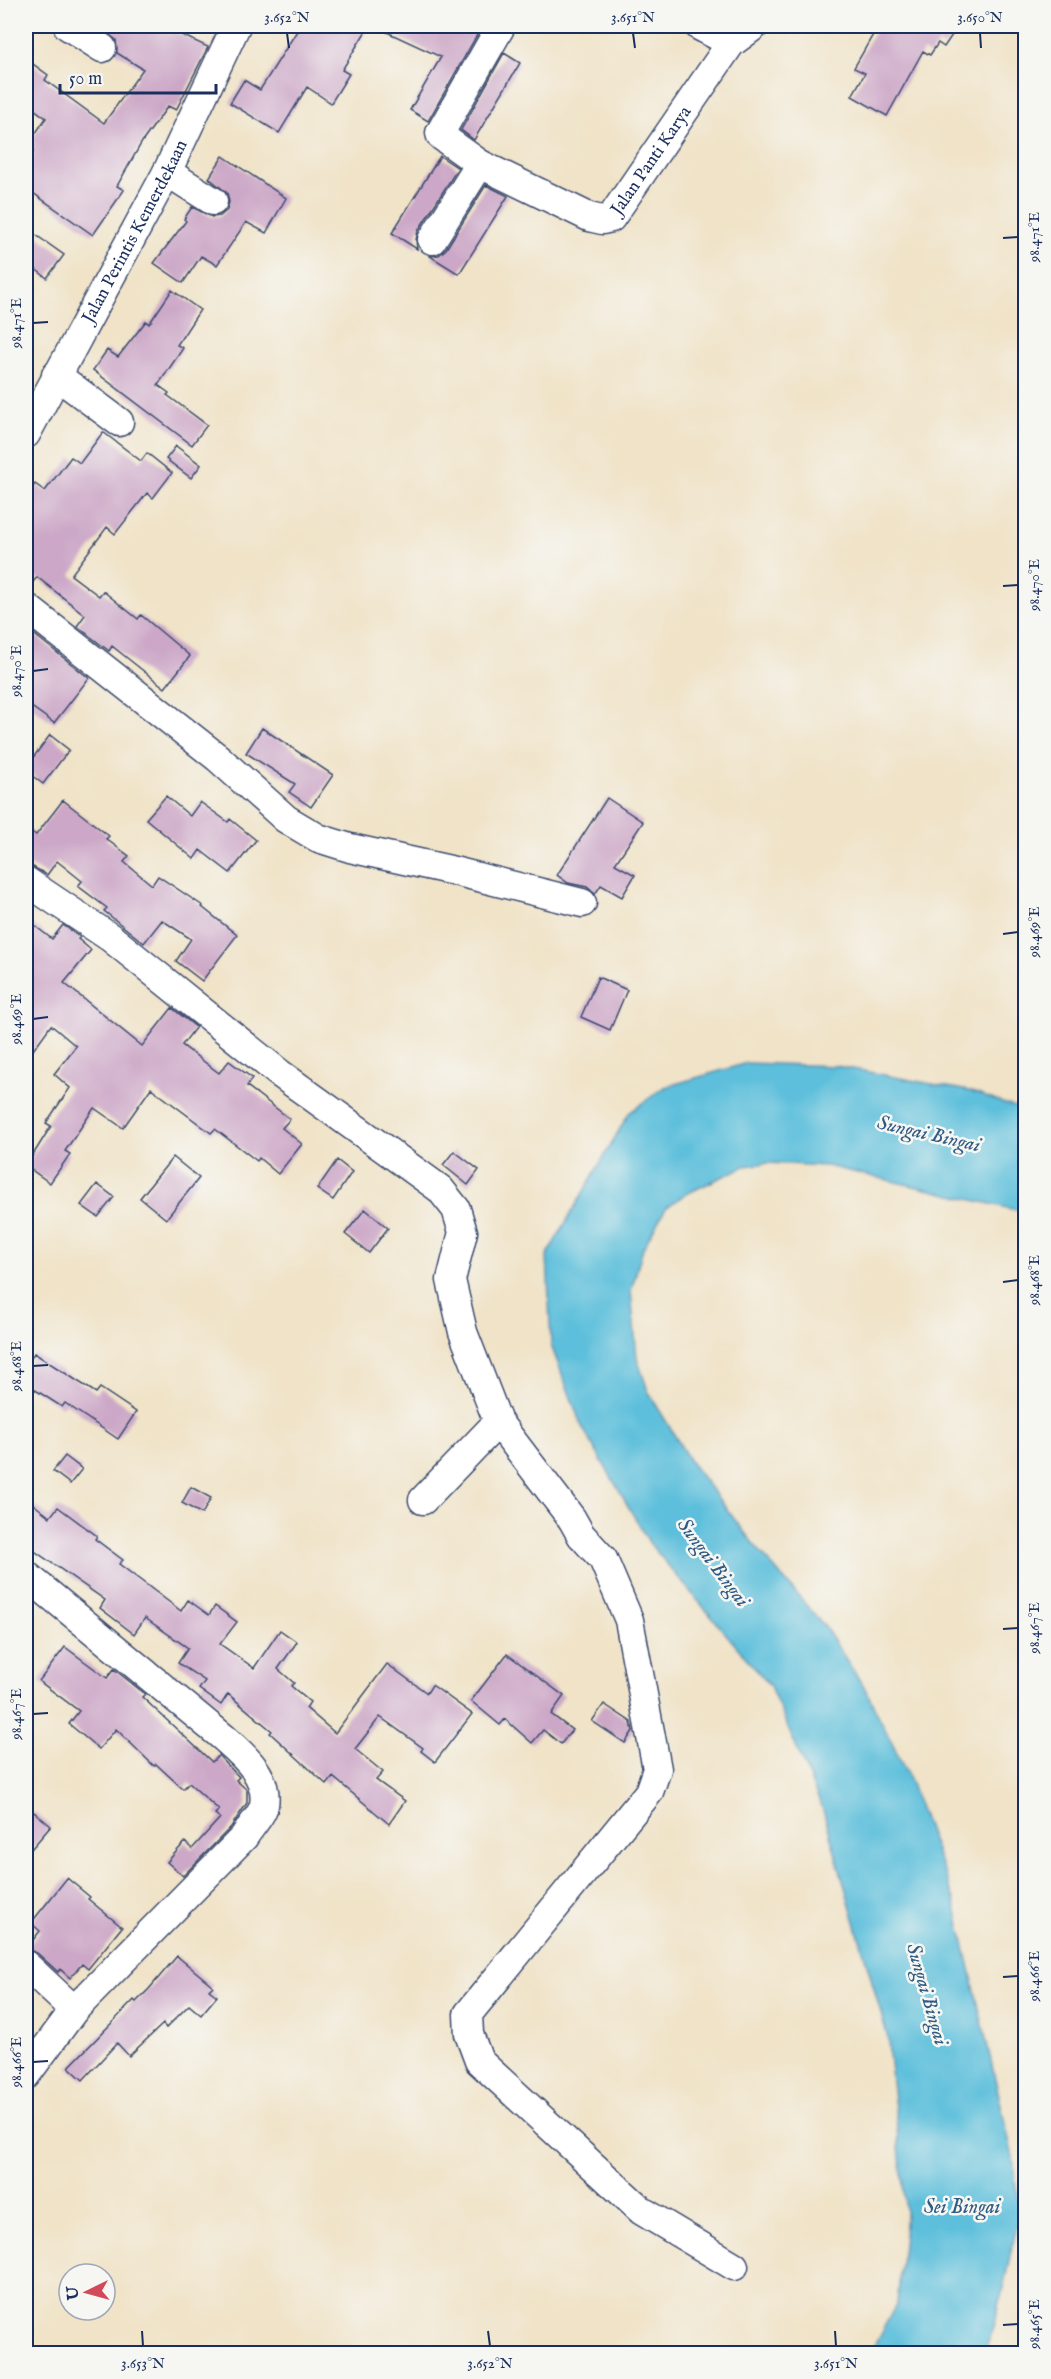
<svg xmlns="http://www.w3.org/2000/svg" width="1051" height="2379" font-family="'IM FELL English',serif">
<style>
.water{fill:#5dbfdb;stroke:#3c779c;stroke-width:1.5}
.building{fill:#cca7c7}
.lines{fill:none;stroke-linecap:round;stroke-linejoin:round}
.minor-casing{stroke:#3b4a6e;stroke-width:31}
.minor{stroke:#fff;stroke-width:28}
.ticks{fill:none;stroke:#1b2f5e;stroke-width:2}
.labels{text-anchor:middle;stroke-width:5;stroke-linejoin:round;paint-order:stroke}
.street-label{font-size:18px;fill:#1b2f5e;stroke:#f6f6f2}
.water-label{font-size:20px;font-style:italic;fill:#2f5a84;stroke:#f6f6f2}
.neatline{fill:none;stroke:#1b2f5e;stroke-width:2}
.ticks-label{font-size:15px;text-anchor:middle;fill:#1b2f5e}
</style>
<rect width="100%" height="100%" fill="#f6f6f2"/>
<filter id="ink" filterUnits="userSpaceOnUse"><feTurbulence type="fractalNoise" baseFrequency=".0167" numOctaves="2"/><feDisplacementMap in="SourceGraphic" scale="12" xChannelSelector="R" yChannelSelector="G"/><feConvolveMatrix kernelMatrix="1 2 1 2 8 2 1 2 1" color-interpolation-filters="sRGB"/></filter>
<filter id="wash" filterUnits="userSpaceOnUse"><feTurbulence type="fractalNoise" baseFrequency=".008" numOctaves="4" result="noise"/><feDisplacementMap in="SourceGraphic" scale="24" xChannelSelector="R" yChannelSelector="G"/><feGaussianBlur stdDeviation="1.35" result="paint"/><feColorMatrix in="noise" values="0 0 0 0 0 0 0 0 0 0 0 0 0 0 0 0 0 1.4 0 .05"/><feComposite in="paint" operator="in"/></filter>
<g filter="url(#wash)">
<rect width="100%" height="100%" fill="#f0e3c8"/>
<!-- water -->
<path class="water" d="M747 1063 837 1066 969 1091 1025 1111V1212L827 1166 767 1163 745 1166 684 1195 666 1208 643 1248 631 1291 637 1358 648 1391 691 1463 752 1542 825 1627 866 1690 908 1776 954 1899 1013 2157 1019 2217 994 2328 983 2353H870L897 2303 906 2213 887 2034 823 1810 770 1686 650 1544 582 1427 551 1345 547 1255 629 1113 665 1087Z"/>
<g id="blocks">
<!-- building -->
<path class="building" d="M98 26H157L172 34 173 31 208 47 176 110 168 106 142 142 117 186 124 190 93 235 26 188V163L34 150 27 146 46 118 26 103V59L48 75 45 80 104 123 143 69 117 53 116 40Z
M300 26H369L342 70 349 74 331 103 307 87 279 133 230 103 244 80 260 90Z
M374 26H482L428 121 410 110 441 57Z
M878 26H958L944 47 938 43 930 55 923 51 887 116 852 96 865 73 854 68Z
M504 53 520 63 474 140 461 130Z
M223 156 286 198 266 233 246 222 217 265 201 256 183 283 154 263 186 221 184 219 192 207 212 217 220 216 227 210 229 202 227 193 209 178Z
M440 156 458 168 418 231 416 240 417 249 392 233Z
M486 185 508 196 459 274 430 256 439 255 446 249Z
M26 228 64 255 47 278 26 262Z
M172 290 200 310 177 345 183 348 158 385 169 393 167 395 207 425 192 445 93 370 107 350 118 357 146 321 149 324Z
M103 432 141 461 147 453 172 473 153 498 147 493 115 534 107 527 71 575 99 596 103 591 138 619 141 615 190 656 165 688 112 646 109 651 77 626 85 615 37 577 26 591V496L35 484 45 491 71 457 80 463Z
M176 446 201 465 191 478 166 459Z
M26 628 89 678 54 723 26 703Z
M262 728 333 775 311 807 289 792 295 784 246 753Z
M50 735 69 750 43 784 26 771V767Z
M166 796 190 816 200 802 228 822 230 819 256 840 230 873 200 850 194 859 146 819Z
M607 798 643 822 615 864 635 875 622 897 601 885 595 894 587 887 568 883 557 875Z
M63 800 109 836 106 839 129 856 124 862 152 885 158 876 203 906 202 907 237 935 202 981 176 961 191 939 162 920 144 943 104 911 107 908 78 886 82 881 57 861 47 875 26 863V828L36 835Z
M26 919 52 939 63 925 80 937 78 939 91 950 64 983 142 1046 172 1008 196 1027 182 1045 219 1073 229 1061 252 1078 247 1086 290 1119 282 1128 302 1144 278 1174 259 1158 257 1161 215 1129 211 1133 151 1088 123 1128 94 1108 65 1151 70 1154 50 1183 26 1166 51 1126 46 1123 70 1088 54 1074 76 1046 51 1025 26 1060V1013L33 1002 26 995Z
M598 977 627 990 610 1030 581 1017Z
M454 1151 479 1170 468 1185 443 1165Z
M173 1157 199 1178 166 1219 140 1198Z
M337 1160 352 1172 333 1200 317 1189Z
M97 1184 114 1197 98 1217 81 1205Z
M365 1209 388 1228 369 1253 345 1234Z
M34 1353 96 1393 100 1388 136 1412 118 1439 65 1403 62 1407 26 1384V1367Z
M65 1456 82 1469 70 1484 53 1471Z
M191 1487 211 1498 202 1514 182 1503Z
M33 1504 50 1517 58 1507 97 1536 95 1539 123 1560 119 1564 181 1611 188 1600 209 1615 215 1606 237 1622 220 1644 254 1668 280 1630 297 1642 278 1669 294 1683 291 1686 310 1702 306 1708 335 1733 387 1664 427 1693 432 1685 472 1714 435 1762 421 1751 423 1748 380 1717 355 1749 383 1772 376 1780 405 1801 389 1824 333 1777 327 1785 270 1733 272 1731 228 1694 221 1705 199 1689 205 1681 178 1663 188 1648 145 1618 134 1634 100 1608 105 1600 26 1545V1514Z
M65 1647 107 1678 114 1669 145 1694 142 1697 212 1762 219 1755 220 1757 239 1777 236 1780 247 1790V1803L231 1827 183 1876 167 1862 185 1842 192 1849 220 1818 215 1814 219 1810 189 1783 183 1789 156 1764 154 1766 116 1729 99 1749 69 1724 79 1711 39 1681Z
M507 1654 564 1696 551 1714 572 1730 561 1744 543 1730 532 1743 505 1719 500 1725 471 1701Z
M604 1704 631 1722 633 1731 625 1743 592 1721Z
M34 1812 51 1826 26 1855V1822Z
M67 1878 90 1897 88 1899 122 1927 88 1969 82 1964 70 1978 60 1969 58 1972 37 1953 26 1949 40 1931 31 1923Z
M177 1956 213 1986 209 1990 217 1996 201 2015 189 2005 166 2028 163 2024 129 2056 117 2043 83 2080 69 2067 134 2000 136 2002 149 1989Z"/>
</g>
</g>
<g filter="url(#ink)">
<use href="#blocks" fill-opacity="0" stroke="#3b4a6e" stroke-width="1.5"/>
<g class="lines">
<!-- minor casing -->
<g class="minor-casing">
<g id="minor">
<path d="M68 26 102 48"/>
<path id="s1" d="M501 26 440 133 441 136 480 164 589 217 602 220 611 218 731 43 754 26"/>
<path d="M699 26 731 43"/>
<path d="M167 172 213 201"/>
<path d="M432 240 480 164"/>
<path d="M56 375 119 422"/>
<path id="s2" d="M26 434 167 172 236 26"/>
<path d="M26 607 218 758 286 819 318 838 350 848 450 870 582 903"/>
<path d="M26 881 111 938 279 1073 440 1189 456 1209 463 1232 451 1280 463 1332 498 1422 572 1519 581 1535 603 1559 629 1620 657 1769 649 1792 468 2014 469 2034 479 2061 642 2211 734 2266"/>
<path d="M423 1500 498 1422"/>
<path d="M26 1575 224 1738C243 1755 269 1776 264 1805 262 1815 249 1828 244 1837L74 2010 26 2075"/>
<path d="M26 1965 74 2010"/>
</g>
</g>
<!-- minor -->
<use href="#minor" class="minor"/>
</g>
</g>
<!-- ticks -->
<path class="ticks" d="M287 33 289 48M633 33 635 48M980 33 981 48M1003 238 1018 237M33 323 48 322M1003 586 1018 585M33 671 48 669M1003 934 1018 932M33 1019 48 1017M1003 1282 1018 1280M33 1366 48 1365M1003 1629 1018 1628M33 1714 48 1713M1003 1977 1018 1976M33 2062 48 2061M1003 2325 1018 2324M142 2331 143 2346M488 2331 490 2346M835 2331 836 2346"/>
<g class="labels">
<!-- street labels -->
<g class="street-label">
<text dy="6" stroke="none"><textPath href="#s1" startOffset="388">Jalan Panti Karya</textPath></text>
<text dy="6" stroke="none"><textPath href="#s2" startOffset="230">Jalan Perintis Kemerdekaan</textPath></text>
</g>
<!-- water labels -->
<g class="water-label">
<text transform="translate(929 1133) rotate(13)" y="7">Sungai Bingai</text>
<text transform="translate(714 1562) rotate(53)" y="7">Sungai Bingai</text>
<text transform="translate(928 1994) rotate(74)" y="7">Sungai Bingai</text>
<text x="962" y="2213">Sei Bingai</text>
</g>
</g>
<!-- margin -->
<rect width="1051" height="2379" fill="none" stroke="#f6f6f2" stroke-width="66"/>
<!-- north arrow -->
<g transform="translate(87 2292) rotate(265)"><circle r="28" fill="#f6f6f2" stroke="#9ea6b7" stroke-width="1.5"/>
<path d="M0-4.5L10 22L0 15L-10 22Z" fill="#d1495b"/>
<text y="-9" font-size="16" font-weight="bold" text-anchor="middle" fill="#1b2f5e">U</text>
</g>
<!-- scale -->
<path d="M60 84v9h156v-9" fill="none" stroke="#1b2f5e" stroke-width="3"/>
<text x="69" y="84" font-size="18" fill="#1b2f5e" stroke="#f6f6f2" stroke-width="4.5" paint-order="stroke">50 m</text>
<rect x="33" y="33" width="985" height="2313" class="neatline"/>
<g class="ticks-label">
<text x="287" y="22">3.652°N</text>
<text x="633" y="22">3.651°N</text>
<text x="980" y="22">3.650°N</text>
<text transform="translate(1034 237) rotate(-90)" y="5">98.471°E</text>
<text transform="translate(16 323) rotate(-90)" y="5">98.471°E</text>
<text transform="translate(1034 585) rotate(-90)" y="5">98.470°E</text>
<text transform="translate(16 671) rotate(-90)" y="5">98.470°E</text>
<text transform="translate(1034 932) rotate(-90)" y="5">98.469°E</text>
<text transform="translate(16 1019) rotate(-90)" y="5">98.469°E</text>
<text transform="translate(1034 1280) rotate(-90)" y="5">98.468°E</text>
<text transform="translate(16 1366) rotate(-90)" y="5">98.468°E</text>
<text transform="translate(1034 1628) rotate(-90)" y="5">98.467°E</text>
<text transform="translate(16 1714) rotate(-90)" y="5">98.467°E</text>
<text transform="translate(1034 1976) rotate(-90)" y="5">98.466°E</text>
<text transform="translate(16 2062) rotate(-90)" y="5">98.466°E</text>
<text transform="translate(1034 2324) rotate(-90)" y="5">98.465°E</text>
<text x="143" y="2368">3.653°N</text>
<text x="490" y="2368">3.652°N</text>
<text x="836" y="2368">3.651°N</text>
</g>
</svg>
